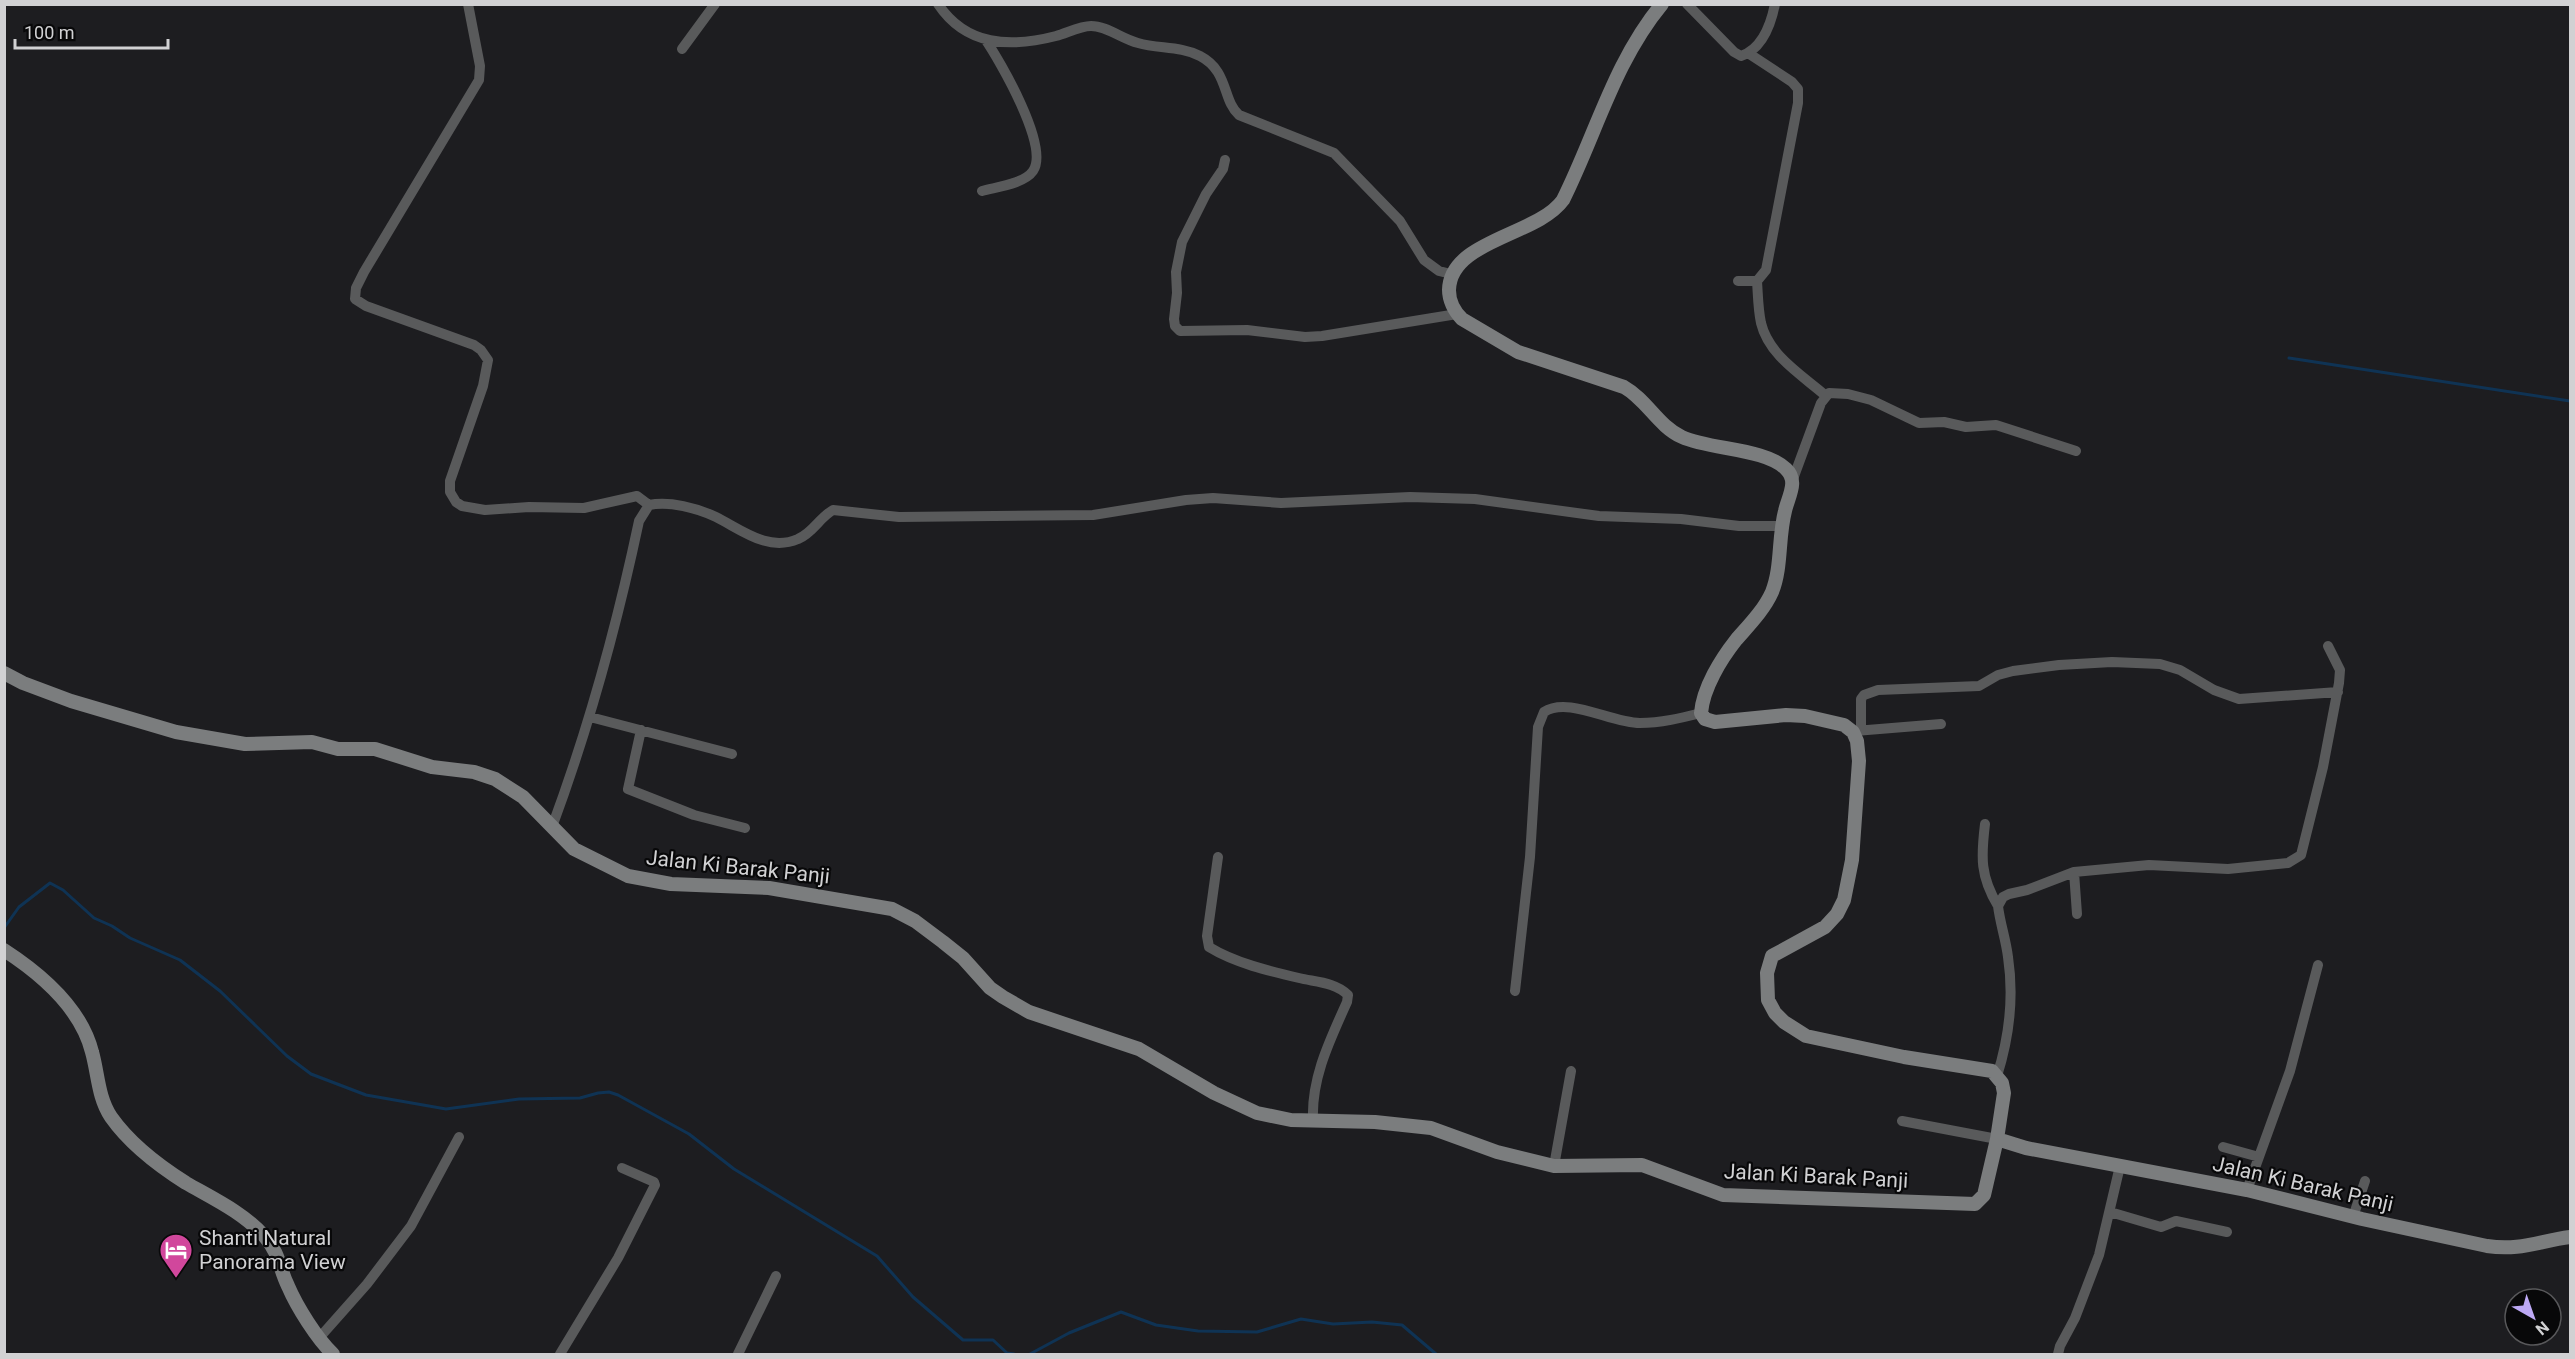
<svg xmlns="http://www.w3.org/2000/svg" width="2575" height="1359" font-family="Roboto,sans-serif">
<style>
.lines{fill:none;stroke-linecap:round;stroke-linejoin:round}
.stream{stroke:#0f3354;stroke-width:3}
.street{stroke:#595a5b;stroke-width:10}
.secondary{stroke:#7b7d7e;stroke-width:14}
.labels{text-anchor:middle;stroke-width:4.5;stroke-linejoin:round;paint-order:stroke}
.street-label{font-size:21px;fill:#d1d1d3;stroke:#080809}
.poi-label{font-size:21px;fill:#d1d1d3;stroke:#080809;text-anchor:start}
</style>
<rect width="100%" height="100%" fill="#1d1d20"/>
<g class="lines">
<!-- stream -->
<path class="stream" d="M2289 358 2570 401
M4 928 19 907 50 883 63 890 94 918 112 926 130 938 180 960 220 991 287 1056 311 1074 366 1095 446 1109 519 1099 580 1098 598 1093 609 1092 618 1095 689 1134 734 1169 877 1256 913 1297 963 1340H993L1007 1353 1014 1354
M1030 1354 1069 1333 1121 1312 1156 1325 1198 1331 1257 1332 1301 1319 1333 1324 1372 1322 1402 1325 1436 1354"/>
<!-- street -->
<path class="street" d="M468 4 480 66 479 80 364 272 356 288 355 299 366 306 474 345 481 350 488 360 483 386 450 481V492L456 502 462 506 485 510 529 507 584 508 637 496 649 505
M938 4C966 46 1010 48 1056 36 1067 33 1080 26 1091 26 1107 26 1122 39 1138 43 1159 49 1180 46 1200 56 1229 71 1222 100 1239 115L1334 153 1400 221 1424 260 1439 271 1451 274
M1687 4 1734 52 1741 56C1762 49 1771 24 1775 4
M682 49 715 4
M1225 160 1223 169 1206 194 1182 242 1176 272 1177 293 1174 319 1175 326 1180 331 1247 330 1305 337 1322 336 1457 314
M982 191C996 187 1024 184 1033 171 1050 147 1000 61 985 39
M1738 281H1757L1766 270 1798 103V89L1792 82 1748 53
M1757 281C1758 295 1758 309 1761 323 1769 356 1802 375 1826 396
M1793 479 1821 403 1829 393 1848 394 1871 400 1919 423 1944 422 1966 427 1996 425 2076 451
M590 717 732 754
M641 730 628 789 694 815 745 828
M1861 730V699L1864 695 1878 690 1979 686 1998 675 2013 671 2059 665 2112 662 2160 664 2180 670 2214 690 2239 699 2338 692
M1855 731 1941 724
M1985 824C1981 857 1980 876 1998 906
M552 827C589 727 617 625 639 521L649 505C670 501 697 508 716 517 742 530 768 552 798 539 813 533 819 518 833 510L899 517 1093 515 1186 500 1213 498 1281 503 1410 497 1475 499 1599 516 1681 519 1739 526H1782
M1218 857 1207 936 1209 947C1235 963 1269 971 1299 978 1315 982 1335 982 1348 995L1347 1002C1330 1040 1311 1078 1313 1121
M2074 872 2077 914
M1515 991 1530 857 1538 727 1544 712C1568 696 1611 723 1640 723 1661 723 1681 718 1701 713
M1997 1076C2009 1038 2014 997 2008 957 2006 940 2000 923 1998 906L2003 897 2009 894 2027 890 2074 872 2149 865 2228 869 2288 863 2301 855 2323 767 2339 683 2340 670 2328 646
M1902 1121 1997 1139
M2223 1147 2259 1157
M1554 1166 1571 1071
M2247 1190 2290 1071 2318 965
M2110 1212 2161 1227 2176 1221 2227 1232
M2353 1217 2365 1181
M320 1337 367 1284 411 1226 459 1137
M560 1354 618 1258 655 1185 654 1182 622 1168
M738 1354 776 1276
M2058 1354 2060 1346 2075 1318 2099 1255 2120 1166"/>
<!-- secondary -->
<path class="secondary" d="M1662 4C1614 62 1596 134 1563 200 1537 236 1450 240 1449 290 1449 300 1454 311 1462 319L1518 352 1624 387C1647 400 1658 426 1682 437 1710 450 1765 448 1786 469 1799 481 1788 497 1785 511 1778 538 1782 567 1772 592 1764 610 1749 625 1736 640 1721 659 1703 688 1701 713L1705 719 1715 722 1786 715 1805 716 1844 725 1853 732 1857 741 1859 761 1852 860 1844 900 1837 914 1825 927 1772 956 1767 973 1768 1000 1775 1013 1784 1022 1806 1036 1904 1057 1992 1071 2002 1083 2004 1093 1997 1139
M4 673 23 683 71 701 176 732 245 744 312 742 338 749H375L432 767 474 772 495 779 523 797 574 849 628 876 671 884 769 888 892 909 915 921 943 942 963 958 990 988 1003 997 1029 1012 1139 1049 1214 1093 1257 1113 1291 1120 1375 1122 1431 1128 1497 1152 1554 1166 1642 1165 1723 1195 1975 1204 1984 1195 1997 1139 2026 1148 2247 1190 2362 1219 2487 1246C2520 1251 2539 1241 2570 1237
M4 950C41 974 81 1008 92 1052 98 1073 98 1098 111 1117 130 1144 159 1166 186 1183 214 1199 244 1213 265 1237 280 1254 279 1268 288 1286 297 1307 317 1339 333 1354"/>
</g>
<!-- icons -->
<defs>
<g id="hotel-pin" transform="scale(1.725)"><path d="M0 17L-7.5 6A9.5 9.5 0 1 1 7.5 6Z" fill="#d1479c" stroke="#080809"/><path d="M-6-4.5h1.5V1H6V5H4.5V3h-9V5H-6ZM-4 0a1.8 1.8 0 1 1 3.6 0ZM.5 0V-2.5h3Q6-2.5 6 0Z" fill="#fff"/></g>
</defs>
<g fill-rule="evenodd">
<use href="#hotel-pin" x="176" y="1250"/>
</g>
<g class="labels">
<!-- street labels -->
<g class="street-label">
<text transform="translate(738 867) rotate(6)" y="7">Jalan Ki Barak Panji</text>
<text transform="translate(1816 1176) rotate(3)" y="7">Jalan Ki Barak Panji</text>
<text transform="translate(2303 1184) rotate(13)" y="7">Jalan Ki Barak Panji</text>
</g>
<!-- poi labels -->
<g class="poi-label">
<text x="199" y="1245">Shanti Natural<tspan x="199" dy="24">Panorama View</tspan></text>
</g>
</g>
<!-- border -->
<rect width="2575" height="1359" fill="none" stroke="#d1d1d3" stroke-width="12"/>
<!-- north arrow -->
<g transform="translate(2533 1317) rotate(140)"><circle r="28" fill="#080809" stroke="#58585a" stroke-width="1.5"/>
<path d="M0-4.5L10 22L0 15L-10 22Z" fill="#bda9f5"/>
<text y="-9" font-size="16" font-weight="bold" text-anchor="middle" fill="#d1d1d3">N</text>
</g>
<!-- scale -->
<path d="M15 39v9h153v-9" fill="none" stroke="#d1d1d3" stroke-width="3"/>
<text x="24" y="39" font-size="18" fill="#d1d1d3" stroke="#080809" stroke-width="4.5" paint-order="stroke">100 m</text>
</svg>
